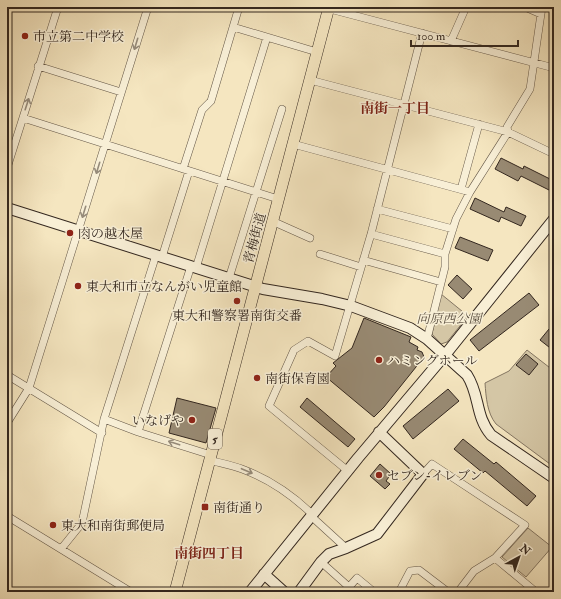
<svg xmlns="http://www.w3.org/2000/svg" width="561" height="599" font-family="'IM FELL Double Pica','Noto Serif JP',serif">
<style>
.green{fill:#d4c6a5;stroke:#847662}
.building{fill:#988a73;stroke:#33271f}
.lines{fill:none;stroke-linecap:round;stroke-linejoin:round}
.street-casing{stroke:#645747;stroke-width:8}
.secondary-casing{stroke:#33271f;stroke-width:12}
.primary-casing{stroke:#33271f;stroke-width:12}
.street{stroke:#f8efd6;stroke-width:7}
.secondary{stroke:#f8efd6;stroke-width:10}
.primary{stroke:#f5e6c0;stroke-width:11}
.oneway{stroke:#968b7a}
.poi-dot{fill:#8f2418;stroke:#f8efd6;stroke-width:1.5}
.labels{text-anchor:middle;stroke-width:3;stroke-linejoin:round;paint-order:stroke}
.shield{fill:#f8efd6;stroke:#6e6356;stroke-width:1}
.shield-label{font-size:12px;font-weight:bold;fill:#33271f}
.poi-label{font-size:13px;fill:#33271f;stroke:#f8efd6;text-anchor:start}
.street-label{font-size:13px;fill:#33271f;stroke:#f8efd6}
.park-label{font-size:13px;font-style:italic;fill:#5b4f40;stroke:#f8efd6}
.neighbourhood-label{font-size:14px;font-weight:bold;fill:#7a1f14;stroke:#f8efd6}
</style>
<rect width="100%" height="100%" fill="#f5e6c0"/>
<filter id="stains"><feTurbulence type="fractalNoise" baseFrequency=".005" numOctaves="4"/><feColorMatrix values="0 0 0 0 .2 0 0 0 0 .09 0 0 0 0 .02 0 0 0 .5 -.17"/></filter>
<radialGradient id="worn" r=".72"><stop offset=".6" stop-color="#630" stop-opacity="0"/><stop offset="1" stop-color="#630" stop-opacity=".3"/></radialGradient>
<!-- green -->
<path class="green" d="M441 294 468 316 447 342 441 344 432 334Z
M527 350 554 371V467L496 424C487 413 486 397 485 383L509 371Z
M528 528 552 547 526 577 502 557Z"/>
<!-- building -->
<path class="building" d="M501 158 523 169 524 166 554 181V184L551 191 521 176 518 181 495 169Z
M475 198 504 212 506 207 526 216 521 226 501 217 499 222 470 209Z
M460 237 493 250 488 261 455 248Z
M457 275 472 289 463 299 448 285Z
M529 293 539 305 479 351 470 340Z
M364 318 411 337 409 342 418 347 417 350 422 352 424 357 384 407 374 417 326 377 336 366 333 363 352 348Z
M549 329 554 333V351L540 340Z
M526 354 538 364 529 375 516 365Z
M448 389 459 401 413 439 403 426Z
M177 398 216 408 206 443 169 433Z
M307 398 355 439 348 447 300 407Z
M463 439 494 464 496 462 536 496 527 506 485 471 483 473 454 449Z
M380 464 391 474 386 481 390 484 385 489 370 476Z"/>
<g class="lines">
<!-- street casing -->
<g class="street-casing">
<path id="street" d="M525 7 541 14
M326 8 554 68
M233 27 317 52
M451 41 466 7
M38 66 121 92
M310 80 508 132 554 154
M23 118 278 199
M293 144 470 192
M7 168 58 7
M183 169 202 110 211 101 239 7
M461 189 479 124
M377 209 453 229
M272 221 310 238
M371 234 445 254
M320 254 361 267
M162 257 189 171
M363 260 441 282
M196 268 267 37
M229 278 282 109
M427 339 445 267V254L456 219 470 192 508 132 507 127 530 89 542 7
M7 375 102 433
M104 419 138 432 211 455
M7 423 29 388 148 7
M138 432 191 266
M209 460C220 463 232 465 242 469 269 479 292 495 312 514
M348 471 269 406 294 350 308 341 335 356 371 234 422 33
M423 474 432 464 525 525 495 558 474 571 458 592
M7 516 131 592
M311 516 346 548
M61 549 82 523 104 419 156 255
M495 558 536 592
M321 562 349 587 357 578 374 592
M399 592 410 571 419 570 448 592"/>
</g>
<!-- secondary casing -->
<g class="secondary-casing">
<path id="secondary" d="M7 208 263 289 322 299 351 306 410 328 427 339 467 375C480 395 475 416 491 435L554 478
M264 574 284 592
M250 592 358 458 445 355 554 219
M299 592 321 562 329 554 346 548 377 534 423 474 379 432"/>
</g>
<!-- primary casing -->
<g class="primary-casing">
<path id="primary" d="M175 592 329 7"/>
</g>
<!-- street -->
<use href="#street" class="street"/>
<!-- secondary -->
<use href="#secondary" class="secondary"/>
<!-- primary -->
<use href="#primary" class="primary"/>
</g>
<!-- one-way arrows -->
<defs><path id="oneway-shaft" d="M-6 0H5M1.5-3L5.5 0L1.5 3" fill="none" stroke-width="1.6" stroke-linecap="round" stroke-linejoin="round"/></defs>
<g class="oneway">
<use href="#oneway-shaft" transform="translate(136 44) rotate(107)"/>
<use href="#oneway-shaft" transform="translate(27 104) rotate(-72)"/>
<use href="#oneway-shaft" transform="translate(98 168) rotate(107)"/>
<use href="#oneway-shaft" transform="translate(84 212) rotate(107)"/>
<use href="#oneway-shaft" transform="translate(174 443) rotate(-162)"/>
<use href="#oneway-shaft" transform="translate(247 471) rotate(23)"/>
</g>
<!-- markers -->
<g class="poi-dot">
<circle cx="25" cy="36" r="4"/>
<circle cx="70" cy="233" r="4"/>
<circle cx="78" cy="286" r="4"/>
<circle cx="237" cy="301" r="4"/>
<circle cx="379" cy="360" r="4"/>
<circle cx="257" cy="378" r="4"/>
<circle cx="192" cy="420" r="4"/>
<circle cx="379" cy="475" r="4"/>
<rect x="201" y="503" width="8" height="8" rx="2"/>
<circle cx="53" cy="525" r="4"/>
</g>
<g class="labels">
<!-- shield labels -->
<rect class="shield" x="208" y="429" width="14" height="20" rx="3"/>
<g class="shield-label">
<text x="215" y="443">5</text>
</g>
<!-- poi labels -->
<g class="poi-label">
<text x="33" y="41">市立第二中学校</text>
<text x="78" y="238">肉の越木屋</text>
<text x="86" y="291">東大和市立なんがい児童館</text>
<text x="237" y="320" text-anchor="middle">東大和警察署南街交番</text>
<text x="387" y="365">ハミングホール</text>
<text x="265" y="383">南街保育園</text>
<text x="184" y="425" text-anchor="end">いなげや</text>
<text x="387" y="480">セブン-イレブン</text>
<text x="213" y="512">南街通り</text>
<text x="61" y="530">東大和南街郵便局</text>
</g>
<!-- street labels -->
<g class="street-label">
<text transform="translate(254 238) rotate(-75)" y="5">青梅街道</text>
</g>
<!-- park labels -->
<g class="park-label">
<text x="449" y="323">向原西公園</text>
</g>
<!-- neighbourhood labels -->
<g class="neighbourhood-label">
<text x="395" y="113">南街一丁目</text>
<text x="209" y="558">南街四丁目</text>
</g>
</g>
<!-- margin -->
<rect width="561" height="599" fill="none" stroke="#f5e6c0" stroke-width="24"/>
<rect x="8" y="8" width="545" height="583" fill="none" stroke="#33271f" stroke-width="2"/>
<rect x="12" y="12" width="537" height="575" fill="none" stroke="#33271f"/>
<!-- north arrow -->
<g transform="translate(519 557) rotate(40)" stroke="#f8efd6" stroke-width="3" paint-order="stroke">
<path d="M0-3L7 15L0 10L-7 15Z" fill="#33271f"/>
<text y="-6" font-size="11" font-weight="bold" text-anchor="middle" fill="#33271f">N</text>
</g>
<!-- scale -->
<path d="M411 40v6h107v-6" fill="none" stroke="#33271f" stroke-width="2"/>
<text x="417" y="40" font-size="12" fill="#33271f" stroke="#f8efd6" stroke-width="3" paint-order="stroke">100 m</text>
<rect width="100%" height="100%" filter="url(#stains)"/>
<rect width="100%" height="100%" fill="url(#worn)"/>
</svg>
